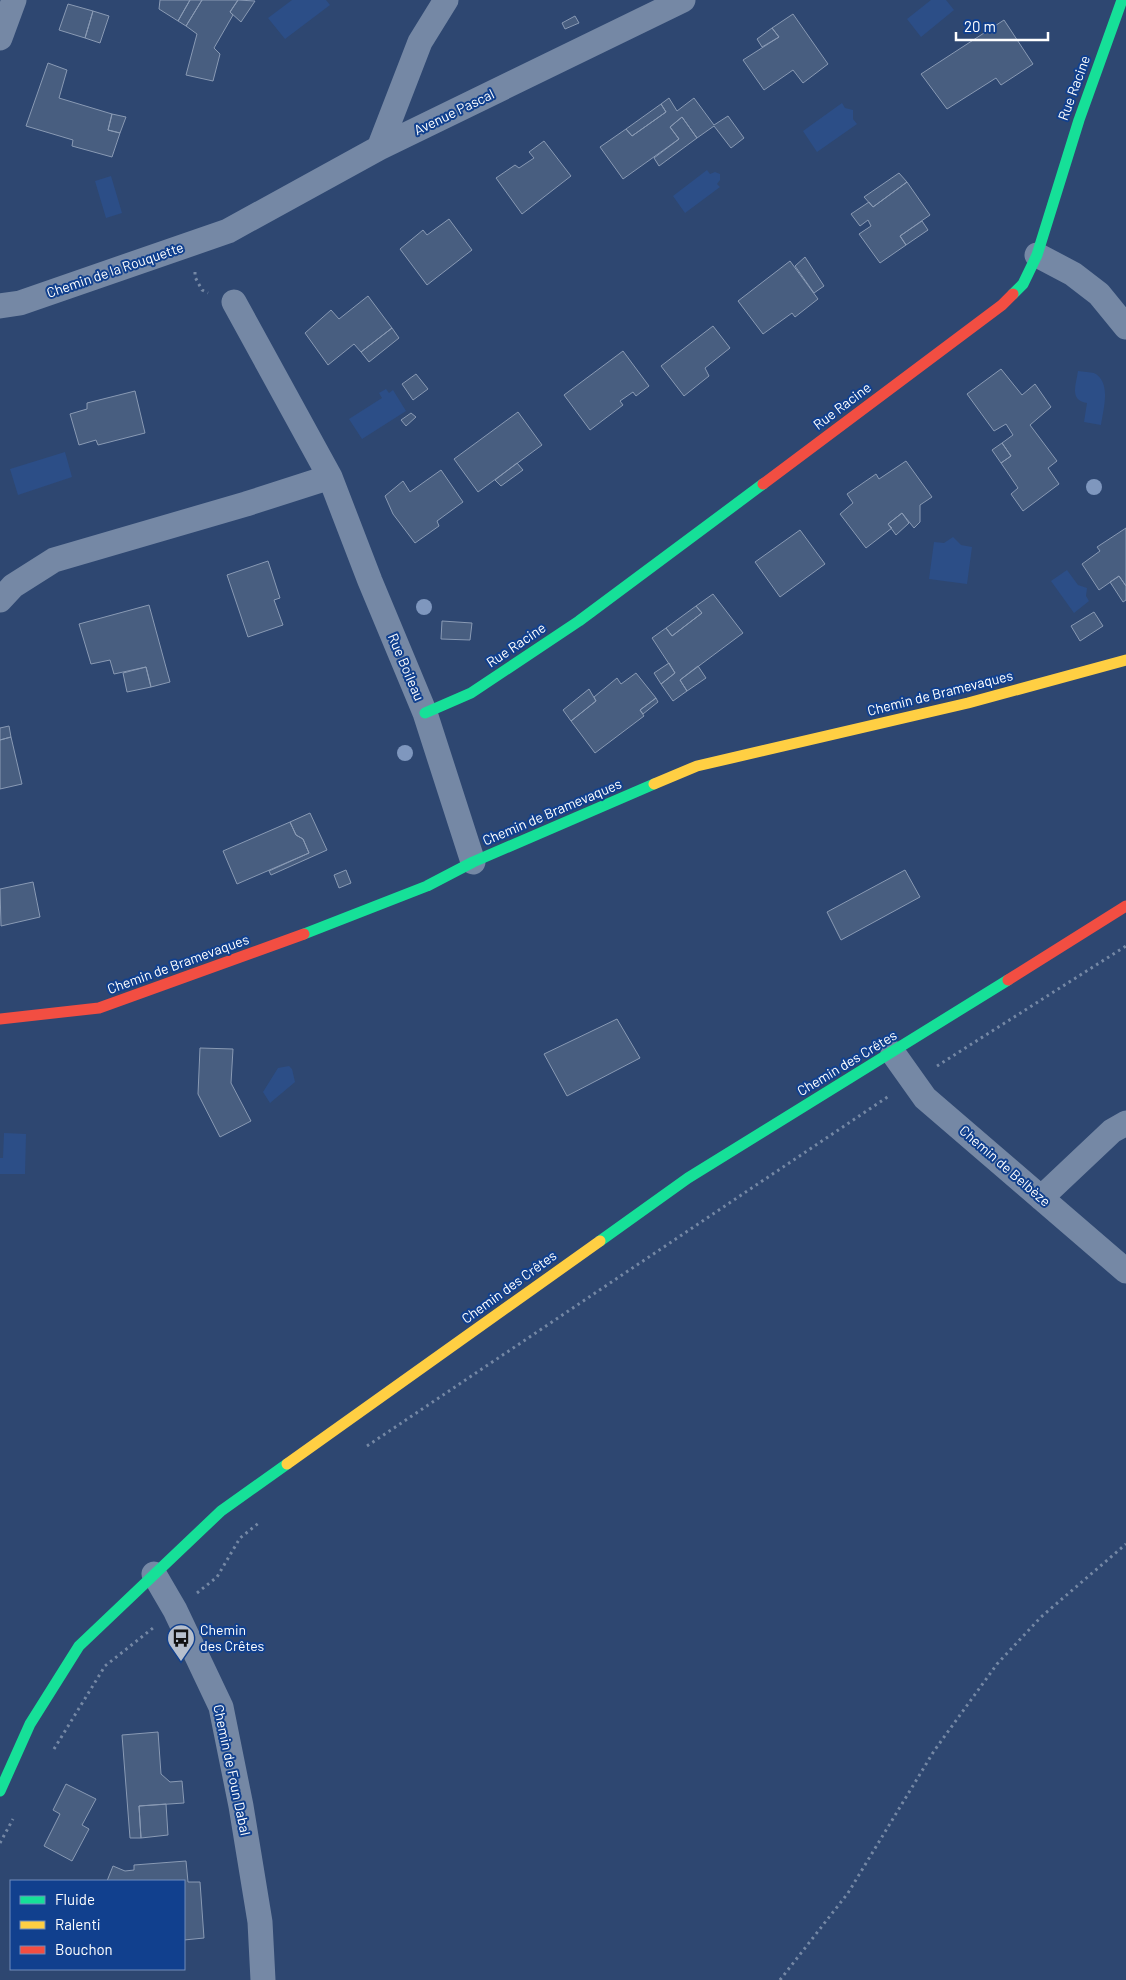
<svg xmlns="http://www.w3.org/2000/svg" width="1126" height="1980" font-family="Barlow,sans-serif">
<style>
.water{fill:#2c4e87}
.building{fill:#485e80;stroke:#899ab4}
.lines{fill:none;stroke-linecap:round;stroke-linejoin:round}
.path{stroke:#7588a5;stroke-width:3;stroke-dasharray:2.5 4;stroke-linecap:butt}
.street{stroke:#7588a5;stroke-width:25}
.fast{stroke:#16e098;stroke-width:11}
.slow{stroke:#ffcf43;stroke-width:11}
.jam{stroke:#f24e42;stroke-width:11}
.tree{fill:#7f97be}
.labels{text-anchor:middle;stroke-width:4;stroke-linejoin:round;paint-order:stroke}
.street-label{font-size:14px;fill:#fff;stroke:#11408e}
.poi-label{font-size:14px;fill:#fff;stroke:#11408e;text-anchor:start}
</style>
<rect width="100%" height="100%" fill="#2e4771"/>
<!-- water -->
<path class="water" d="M292 0H326L330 5 285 39 268 18Z
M931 0H946L954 10 921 37 907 19Z
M842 103 845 108 853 110V119L857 124 817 152 803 131Z
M707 170 710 174 715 172 720 174V180L717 184 720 187 685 213 673 196Z
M111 176 122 213 106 218 95 181Z
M1078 371C1083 372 1090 372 1094 373 1112 382 1103 410 1101 425L1084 422 1087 403C1069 400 1076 385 1078 371Z
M386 389 389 393 393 390 406 411 362 439 349 419 382 398 379 393Z
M65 452 72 477 18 495 10 469Z
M953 537 961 545 972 547 967 584 929 579 934 542 944 543Z
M1067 570 1078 585 1087 588 1086 596 1089 601 1074 613 1051 581Z
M289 1066 292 1069 295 1082 270 1103 263 1092 278 1068Z
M4 1133 26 1134 25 1174H0V1158H3Z"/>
<!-- building -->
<path class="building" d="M160 0H190L178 21 159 9Z
M190 0H202L186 26 178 21Z
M202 0H238L230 12 233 15 214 48 220 54 213 81 186 75 197 34 186 26Z
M238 0 255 1 241 22 230 12Z
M68 4 93 11 85 38 59 30Z
M93 11 109 16 100 43 85 38Z
M793 14 828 64 803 83 793 70 764 90 743 60 779 37 772 28Z
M575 16 579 23 565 29 562 23Z
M1004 20 1033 64 1001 85 996 78 947 109 921 74Z
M772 28 779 37 762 47 757 39Z
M48 63 67 70 59 98 112 114 108 130 120 133 112 157 72 146 73 140 26 126Z
M669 98 677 111 694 98 714 125 728 116 744 138 731 148 714 126 697 138 682 117 670 127 679 139 623 179 600 147 626 129 632 136 666 112 661 104Z
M661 104 666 112 632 136 626 129Z
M112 114 126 117 120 133 108 130Z
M682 117 697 138 659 166 654 158 679 139 670 127Z
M544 141 571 176 522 214 496 178 515 165 519 168 534 158 529 152Z
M899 173 907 182 873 207 864 197Z
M907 182 930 215 900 236 906 245 880 263 859 234 871 226 868 220 860 226 851 214 869 202 873 207Z
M449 219 472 250 427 285 400 249 423 230 427 235Z
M922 221 928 230 906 245 900 236Z
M805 257 824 286 814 293 795 266Z
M790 261 818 299 795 317 792 313 763 334 738 301Z
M368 296 392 328 361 352 354 344 328 365 305 333 331 310 339 319Z
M713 326 730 348 705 368 709 376 684 396 661 366Z
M392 328 399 338 369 362 361 352Z
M623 351 649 386 636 396 633 392 620 401 623 405 590 430 564 395Z
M1001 369 1022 395 1035 384 1051 407 1030 425 1057 461 1048 468 1059 484 1023 511 1011 494 1018 488 1001 463 1011 456 1002 443 1013 435 1006 424 994 431 967 394Z
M416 374 428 389 413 400 402 384Z
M135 391 145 433 98 445 96 440 79 445 70 414 87 409V403Z
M518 412 542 445 478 492 454 459Z
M411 413 416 417 406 426 401 420Z
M1002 443 1011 456 1001 463 992 450Z
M906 461 932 497 920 505V522L914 528 902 513 888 524 892 528 866 548 840 514 853 503 847 494 876 474 879 479Z
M517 463 523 470 501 486 495 480Z
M441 470 463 502 437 521 439 526 415 543 393 514 385 496 403 481 410 492Z
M902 513 909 523 896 535 888 524Z
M1126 528V586L1119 576 1099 590 1082 564 1100 551 1097 547Z
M800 530 825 564 780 597 755 562Z
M268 561 280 598 274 600 283 625 248 637 227 575Z
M1119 576 1126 586V600L1123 602 1110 582Z
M713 594 743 633 680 680 687 691 673 701 661 684 675 673 652 638 666 628 672 636 702 613 696 606Z
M149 605 170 682 151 687 146 667 114 674 110 660 91 664 79 624Z
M696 606 702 613 672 636 666 628Z
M1094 612 1103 626 1080 641 1071 626Z
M442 621 472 623 470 640 441 639Z
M669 663 675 673 661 684 654 673Z
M698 666 706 678 687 691 680 680Z
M146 667 151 687 127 692 123 673Z
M636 673 656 698 640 710 644 716 595 753 571 721 596 701 594 697 617 678 621 684Z
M589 689 596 701 571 721 563 710Z
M656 698 658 702 643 714 640 710Z
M9 726 11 737 0 740V728Z
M11 737 22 784 0 789V740Z
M310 813 327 850 271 875 269 871 309 853 303 839 296 835 290 822Z
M290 822 296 835 303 839 309 853 237 884 223 851Z
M346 870 351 883 339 888 334 875Z
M905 870 920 897 841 940 827 912Z
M33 882 40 917 1 926 0 889Z
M617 1019 640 1058 567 1096 544 1054Z
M200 1048 233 1049 231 1083 251 1121 220 1137 198 1094Z
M158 1732 161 1774 170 1782 182 1781 184 1803 139 1806 141 1838H130L122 1735Z
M66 1784 96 1799 82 1825 89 1829 72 1861 44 1846 60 1814 53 1810Z
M166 1804 168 1835 141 1838 139 1806Z
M186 1861 188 1882H200L204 1938 184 1940V1881H107L113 1866 125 1871 134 1870V1865Z"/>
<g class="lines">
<!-- path -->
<path class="path" d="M195 272V277L202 290 208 293
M937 1066 1126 946
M367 1446 889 1096
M197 1593 217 1577 240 1538 260 1522
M54 1749 105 1666 153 1628
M0 1843 13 1819
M780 1980 848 1893 934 1751 997 1664 1041 1617 1126 1544"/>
<!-- street -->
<path class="street" d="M0 38 14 0
M379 148 420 42 446 0
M1037 255 1073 274 1099 294 1126 327
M234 302 330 477 370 581 425 713 473 862
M0 306 20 303 228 231 379 148 683 0
M0 600 13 586 54 560 246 504 330 477
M893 1053 925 1098 1126 1271
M1041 1198 1112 1131 1126 1123
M154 1574 175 1610 221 1707 241 1806 260 1922 263 1980"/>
<!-- fast -->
<path class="fast" d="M1013 294 1023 284 1037 255 1079 120 1122 0
M425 713 471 693 579 621 763 484
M304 934 427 886 473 862 654 784
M600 1241 688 1178 1008 980
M0 1791 30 1724 79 1646 221 1511 287 1464"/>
<!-- slow -->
<path class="slow" d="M654 784 697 766 968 703 1126 660
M287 1464 600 1241"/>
<!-- jam -->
<path class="jam" d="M763 484 1002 305 1013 294
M1008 980 1126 906
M0 1019 99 1008 304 934"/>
</g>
<!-- trees -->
<g class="tree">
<circle cx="1094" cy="487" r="8"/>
<circle cx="424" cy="607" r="8"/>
<circle cx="405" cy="753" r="8"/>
</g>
<!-- icons -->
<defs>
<g id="bus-pin" transform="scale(1.4375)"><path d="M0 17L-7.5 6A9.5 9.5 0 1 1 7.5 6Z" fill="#b6bfcd" stroke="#11408e"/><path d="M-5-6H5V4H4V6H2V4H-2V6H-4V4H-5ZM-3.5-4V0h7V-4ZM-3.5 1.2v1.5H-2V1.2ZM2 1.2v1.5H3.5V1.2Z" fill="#111"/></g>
</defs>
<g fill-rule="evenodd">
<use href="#bus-pin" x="181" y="1638"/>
</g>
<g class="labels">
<!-- street labels -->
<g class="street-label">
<text transform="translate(1074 88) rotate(-70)" y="5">Rue Racine</text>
<text transform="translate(454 112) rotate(-26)" y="5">Avenue Pascal</text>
<text transform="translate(115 270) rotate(-19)" y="5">Chemin de la Rouquette</text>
<text transform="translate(842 406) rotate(-37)" y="5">Rue Racine</text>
<text transform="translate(516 645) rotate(-34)" y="5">Rue Racine</text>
<text transform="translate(406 667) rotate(67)" y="5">Rue Boileau</text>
<text transform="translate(940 693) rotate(-14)" y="5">Chemin de Bramevaques</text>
<text transform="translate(552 812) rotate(-23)" y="5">Chemin de Bramevaques</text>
<text transform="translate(178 964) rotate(-20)" y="5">Chemin de Bramevaques</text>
<text transform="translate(847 1063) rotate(-31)" y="5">Chemin des Crêtes</text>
<text transform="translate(1005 1166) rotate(41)" y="5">Chemin de Belbèze</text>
<text transform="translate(509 1287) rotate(-36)" y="5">Chemin des Crêtes</text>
<text transform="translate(232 1770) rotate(78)" y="5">Chemin de Foun Dabal</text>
</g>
<!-- poi labels -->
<g class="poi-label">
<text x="200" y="1635">Chemin<tspan x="200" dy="16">des Crêtes</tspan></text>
</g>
</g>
<!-- legend -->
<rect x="10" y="1880" width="175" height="90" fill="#11408e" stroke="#708cbb"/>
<rect x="20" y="1896" width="25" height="8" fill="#16e098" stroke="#708cbb"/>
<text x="55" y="1905" font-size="15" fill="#ffffff">Fluide</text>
<rect x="20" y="1921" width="25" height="8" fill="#ffcf43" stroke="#708cbb"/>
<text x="55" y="1930" font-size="15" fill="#ffffff">Ralenti</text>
<rect x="20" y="1946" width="25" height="8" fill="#f24e42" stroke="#708cbb"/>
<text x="55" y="1955" font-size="15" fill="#ffffff">Bouchon</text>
<!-- scale -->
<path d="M956 32v8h92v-8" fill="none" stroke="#ffffff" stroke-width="2.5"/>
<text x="964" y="32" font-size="15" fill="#ffffff" stroke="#11408e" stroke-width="4" paint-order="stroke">20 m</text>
</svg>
